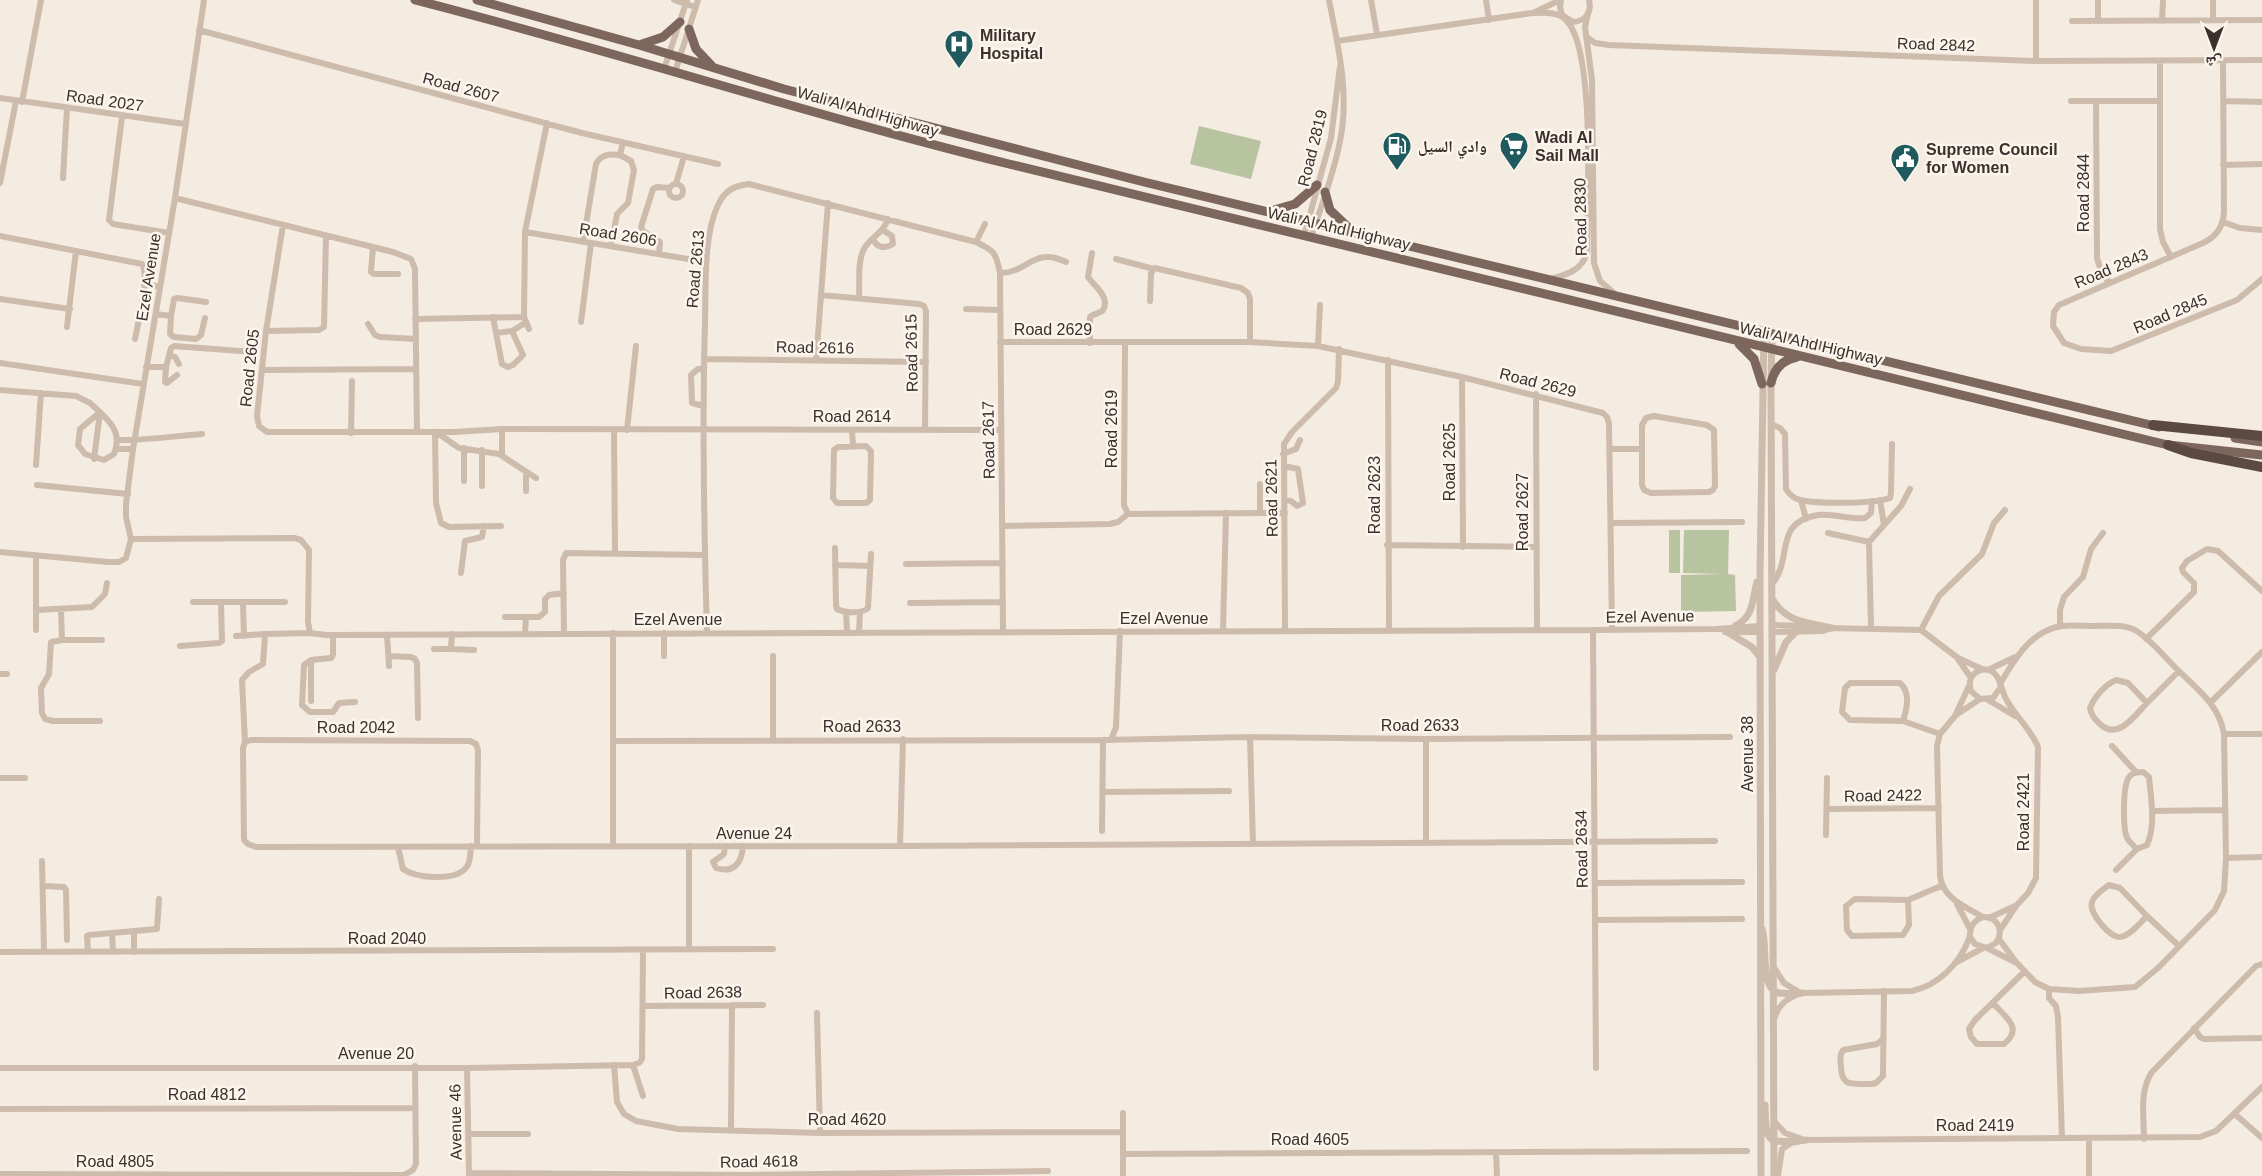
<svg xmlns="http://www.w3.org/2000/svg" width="2262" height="1176" font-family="Helvetica,'Noto Naskh Arabic',sans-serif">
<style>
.green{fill:#b8c4a0}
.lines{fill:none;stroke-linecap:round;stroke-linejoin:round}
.minor{stroke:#cdbbac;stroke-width:6}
.tertiary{stroke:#cdbbac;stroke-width:7}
.primary{stroke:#7d675c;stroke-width:9}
.motorway{stroke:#5c4a42;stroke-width:10}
.labels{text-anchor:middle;stroke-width:5;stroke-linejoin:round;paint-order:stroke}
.poi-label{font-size:16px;font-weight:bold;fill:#3b302b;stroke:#fbf5ee;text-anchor:start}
.street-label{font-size:16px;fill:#3b302b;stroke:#fbf5ee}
</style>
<rect width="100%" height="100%" fill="#f4ebe1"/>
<!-- green -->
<path class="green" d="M1199 126 1261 141 1251 179 1190 164Z
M1669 530H1680V573H1669Z
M1684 530H1729L1728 574 1735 575 1736 611 1681 612V575L1723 574 1683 573Z"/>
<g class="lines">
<!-- minor -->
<path class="minor" d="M674 0 695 7
M1371 0 1377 34
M1486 0 1489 20
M1561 0 1560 7 1562 15 1573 22C1586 21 1592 12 1589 0
M2036 0V61
M2213 0V20
M1535 12 1560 0
M1588 14 1585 27 1592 80 1594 263 1600 281 1614 293
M2072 21 2262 20
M2098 21V0
M2162 21 2163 0
M199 30 582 133 718 164
M1586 36 1595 43 1609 45 2036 61 2262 60
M1337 41 1532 13C1543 13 1558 11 1566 20 1596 49 1587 204 1587 250 1585 269 1567 275 1550 279
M2160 61V229L2163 242 2171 257
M2223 61 2224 212C2223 227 2217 236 2203 243L2059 305 2054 312 2053 326 2064 343 2081 349 2111 351 2237 300 2262 279
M664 69 687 0
M675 72 698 0
M0 98 185 124
M2071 101H2159
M2096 101 2097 258 2102 274 2109 282
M2224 101 2262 102
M22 102 41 0
M122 117 109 220 113 224 169 233
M2223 165 2262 164
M63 178 67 108
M0 183 16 101
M669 191a7 7 0 1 1 14 0a7 7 0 1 1-14 0Z
M676 184 684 156
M175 198 393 252 411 259 415 269 417 432
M2223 222 2240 228 2262 230
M283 225 266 331 257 416 259 426 267 432H454L502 429 1001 430
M525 232 706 262
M0 236 142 264C150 278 138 322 135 339
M1304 236 1331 138 1340 66
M1311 238C1321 206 1334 174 1340 141 1350 94 1338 46 1329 0
M873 239C877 248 884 249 893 244L892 236 883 230
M583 242 596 164C601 154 610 154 620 155L623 142
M976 242 985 224
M611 246 617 214 628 203 634 170 631 161 620 155
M373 247 371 272 374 274H398
M659 254 660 242 643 231 641 227 653 189 657 187 669 188
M1116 259 1154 269
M1000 273C1028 273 1034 246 1066 262
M144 284 160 287
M821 295 919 304 924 306 926 311 925 430
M859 298C860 284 857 262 864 249 870 237 884 233 888 219
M0 299 70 309
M1150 301 1151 273 1155 268 1241 288 1248 293 1250 299V342
M966 309 1000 310
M156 314 171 316 170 334 174 337 196 339 201 335 205 318
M171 316 174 299 178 298 206 302
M493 317 502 364 508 367 513 365 523 355 512 331
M415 319 524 317
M581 322 591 243
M368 324 375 335 380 337 416 339
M67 327 76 251
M529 329 524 317 525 232 547 123
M266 331 319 330 324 327 326 236
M496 333 512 331 525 323
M1000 342H1250L1318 346 1462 377 1603 413 1607 417 1609 423 1612 630
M1090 343V317C1093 314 1101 313 1103 310 1111 297 1093 285 1088 277L1092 253
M1125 343 1124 505 1128 514 1285 513
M1318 346 1320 305
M169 355 175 357 179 364
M704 359 926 362
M1388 360 1389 631
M816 361 828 203
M0 363 143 384
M146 367H166L165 382 167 383 177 375
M166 367 171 348 174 346 253 352
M262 370 416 369
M1462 377 1463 547
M0 390 76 396 90 403C106 418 124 430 114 454L104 460 85 454 78 445 80 429 100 412
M1536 394 1537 630
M704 406 692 403 691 375 698 369 704 368
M1654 416 1707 425 1714 430 1715 486 1713 490 1709 492 1651 493 1644 490 1642 485V425L1646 418Z
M1771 424 1780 428 1785 434 1786 489C1789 494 1793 498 1800 500 1818 504 1873 504 1890 498L1891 493 1892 444
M627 430 636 346
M852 430 853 446
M614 431 615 553
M435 432 436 503 441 523 449 527 501 526
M436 432 459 448 499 454 536 478
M351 433 352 381
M117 440C143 441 174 436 202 434
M866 446 871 451 870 500 866 503H837L833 498 834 450 838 447Z
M464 448V481
M116 449H133
M1610 449H1642
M1283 454 1296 449 1300 440
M502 455V429
M94 459 100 412
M36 465 41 393
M1284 466 1298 469 1303 503 1297 506 1291 501 1285 500
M526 472V491
M1260 484V513
M37 485 128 494
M482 486V450
M1801 500 1806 519
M1880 500 1884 525
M1611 523 1742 522
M1002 526 1110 524 1118 522 1128 514
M1828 533 1869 542
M131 539 294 538 301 540 309 550 308 622 310 633
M1387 545 1536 547
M835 548 836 605 837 609C845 613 862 614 868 608L871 554
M0 552 108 562H119L126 558 131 539 126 517V504L133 449 175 198 204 0
M906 564 1003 563
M835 565 870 566
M461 573 465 541 482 537 484 526
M1772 584C1794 558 1772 523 1818 515 1834 513 1849 520 1865 518L1871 513 1872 501
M193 602H285
M243 603 244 636
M910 603 1003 602
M61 609 62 640
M36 610 92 607 105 594 107 583
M846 612 847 632
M505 617H539L545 612V599L549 595 564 593
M1772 625 1814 626
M2060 626V610L2064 597 2083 577 2091 549 2103 533
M1827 628 1921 630 1958 658 1982 669
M1871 629 1869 542 1901 506 1910 489
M36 630V556
M1593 630 1596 1068
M1921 630 1939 596 1982 554 1994 523 2005 510
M1223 631 1226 513
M1285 631 1284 444 1292 432 1336 388 1338 381 1339 349
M859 632 860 612
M1725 632H1760
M1772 632 1823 631 1832 628
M564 633 563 560 566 553 705 555
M613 633V846
M707 633C704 530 702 426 705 323 706 289 703 236 718 205 725 190 734 186 749 184L976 242C995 251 996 253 1000 273L1003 632
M452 634 451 649 474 650
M525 634 526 617
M333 635V655L331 658 311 660 304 665 302 705 310 712H333L339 703 355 702
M387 635 389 666
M236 636 265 634
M2146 639 2194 592V583L2183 572 2182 568 2187 561 2207 549 2218 551 2262 591
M180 646 219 643 222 641 221 603
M434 649H451
M389 656 411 657 415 659 417 663 418 718
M664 656V633
M773 656V740
M1958 659 1971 678
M1988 670 2015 657
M0 674H7
M2116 680 2128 683 2147 703C2134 716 2118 741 2100 724 2094 719 2091 715 2090 708 2094 697 2106 684 2116 680Z
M1969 686 1955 716 1940 734 1937 746 1940 875C1942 898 1965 907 1983 917
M2000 688 1993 698 1980 699 1971 691C1969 685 1969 679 1974 674 1980 668 1990 668 1995 674 2001 680 2002 692 2006 699 2015 716 2031 729 2038 747L2036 878 2028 893 2016 906 2000 930
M1988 700 2015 716
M311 701V660
M2211 702 2262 652
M2147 703 2179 671
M1956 715 1980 699
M100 721H53L45 719 42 713 41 688 49 674 51 642 62 640H102
M1903 721C1907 708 1911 693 1900 683H1850L1845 688 1842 712 1850 720 1903 721 1940 734
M2224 734H2262
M1250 737 1253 844
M1111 740 1116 727 1120 631
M613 741 1103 740 1250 737 1426 739 1730 737
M245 742 242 680 249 672 263 664 265 634 310 633 326 635 1593 630 1716 629 1760 626
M2112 746 2136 772
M0 778H25
M1103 792 1229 791
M1828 809 1939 808
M2152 811 2224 810
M1102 831 1103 740
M1826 835 1827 778
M1426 842V739
M477 846 478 750 476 744 470 741 251 740 245 742 243 748 244 840 248 844 256 847 900 846 1715 841
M725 846 724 854 713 862 716 868C734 874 742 862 743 846
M900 846 903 739
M398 847 403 869C416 878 451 881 464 870 471 864 470 854 471 846
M2226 858 2262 857
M42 861 44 952
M2116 870 2137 849 2147 845C2156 825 2151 798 2149 777L2143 772C2139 772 2133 772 2130 776 2122 783 2123 829 2127 838 2130 843 2133 845 2137 849
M1595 883 1742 882
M2109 885 2120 888 2147 916C2140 923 2130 936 2120 937 2110 938 2088 912 2092 902 2094 895 2103 889 2109 885Z
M43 886 64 887 66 890 67 940
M1908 900 1909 925 1903 935 1852 936 1847 930 1846 906 1855 899 1908 900 1941 886
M1957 904 1970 929
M2147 916 2179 946
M1989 918 2015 906
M1595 920 1742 919
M134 932V952
M112 933 113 952
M1999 939 2016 962 2035 982 2049 989 2079 991 2135 987 2158 968 2215 910 2224 891 2226 858 2224 734C2219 705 2199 691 2179 671 2165 658 2152 640 2135 630 2123 624 2107 626 2094 626 2084 626 2072 625 2062 626 2031 630 2014 660 2000 684
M1987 948 2015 962
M689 950V846
M0 952 773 949
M88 952 87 936 89 935 157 929 159 899
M1955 963 1983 948
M1773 966 1784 983 1799 992
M2049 989V998L2056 1006 2058 1017 2062 1138
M1993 1003C2005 1017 2024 1028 2004 1044H1977L1971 1037 1969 1029 1975 1020 2025 971
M643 1006 763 1005
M817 1013 820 1133
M1774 1019C1779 1004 1788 997 1802 993L1912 991C1939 985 1959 964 1969 939 1971 933 1969 927 1975 922 1989 908 2008 927 1996 943L1987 948 1975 944 1970 937
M2194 1028 2200 1037 2204 1039 2262 1038
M1883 1039 1877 1044 1843 1050C1840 1055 1840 1058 1841 1065 1841 1089 1853 1083 1872 1084L1876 1083 1883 1076 1884 991
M614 1065 617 1102 624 1114 636 1121 678 1129 820 1133 1123 1132
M633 1065 643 1096
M0 1068H467L633 1065 639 1063 642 1059 643 950
M467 1068 469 1175
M0 1109 414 1108
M1123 1113V1176
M2235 1114 2262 1138
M1774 1121 1785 1133 1802 1139
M731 1131 732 1005
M469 1134H528
M2089 1138V1176
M2144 1139C2144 1116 2139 1091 2152 1072L2256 966 2262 964
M1496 1152 1497 1176
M1123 1154 1747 1151
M469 1173 746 1175 1048 1171
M0 1174 404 1175 413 1170 416 1164 415 1066
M1778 1176 1782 1149 1791 1143 1806 1140 2200 1137 2216 1131 2262 1087"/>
<!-- tertiary -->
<path class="tertiary" d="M1772 334 1771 383 1774 1176
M1773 600C1787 623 1807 622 1832 628
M1735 626C1754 617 1752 600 1757 582
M1727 632 1752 647 1760 657
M1774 670 1786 642 1797 631
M1762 929C1768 945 1759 989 1779 993 1786 994 1795 993 1802 993
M1765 1105C1766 1145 1766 1143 1806 1140
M1761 1176 1760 574 1764 332"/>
<!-- primary -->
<path class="primary" d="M415 0C614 51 810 115 1009 164L2168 445 2262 455
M477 0 639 45 784 89 1144 182 2159 427
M689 29 696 49 712 66
M642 44 663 37 680 22
M1325 192 1330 210 1351 230
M1271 211 1295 204 1317 185
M1739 344 1754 359 1762 384
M1771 383C1774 369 1782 360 1797 357
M2235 438 2262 442"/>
<!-- motorway -->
<path class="motorway" d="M2153 425 2262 436
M2168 445 2191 453 2262 467"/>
</g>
<!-- icons -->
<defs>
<g id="hospital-pin" transform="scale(1.5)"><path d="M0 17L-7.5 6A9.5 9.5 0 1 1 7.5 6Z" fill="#1f5a5e" stroke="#fbf5ee"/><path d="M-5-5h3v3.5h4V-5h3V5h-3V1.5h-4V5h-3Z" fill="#fff"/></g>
<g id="fuel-pin" transform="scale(1.5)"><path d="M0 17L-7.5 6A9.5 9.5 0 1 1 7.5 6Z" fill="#1f5a5e" stroke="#fbf5ee"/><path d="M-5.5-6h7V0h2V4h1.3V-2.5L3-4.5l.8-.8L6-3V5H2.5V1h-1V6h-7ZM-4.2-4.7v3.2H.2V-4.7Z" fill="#fff"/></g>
<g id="supermarket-pin" transform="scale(1.5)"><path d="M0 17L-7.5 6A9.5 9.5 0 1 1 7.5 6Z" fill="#1f5a5e" stroke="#fbf5ee"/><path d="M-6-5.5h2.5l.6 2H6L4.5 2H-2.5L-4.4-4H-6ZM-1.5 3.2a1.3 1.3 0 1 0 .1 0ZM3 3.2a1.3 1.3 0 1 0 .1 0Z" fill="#fff"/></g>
<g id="civic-pin" transform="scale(1.5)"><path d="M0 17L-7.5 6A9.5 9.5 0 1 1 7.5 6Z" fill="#1f5a5e" stroke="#fbf5ee"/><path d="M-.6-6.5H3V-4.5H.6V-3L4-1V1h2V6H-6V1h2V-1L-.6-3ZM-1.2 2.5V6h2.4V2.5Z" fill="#fff"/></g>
</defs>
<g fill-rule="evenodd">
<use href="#hospital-pin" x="959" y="44"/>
<use href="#fuel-pin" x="1397" y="146"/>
<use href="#supermarket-pin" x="1514" y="146"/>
<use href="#civic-pin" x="1905" y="158"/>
</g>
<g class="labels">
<!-- poi labels -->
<g class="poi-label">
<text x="980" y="41">Military<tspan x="980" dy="18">Hospital</tspan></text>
<text x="1535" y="143">Wadi Al<tspan x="1535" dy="18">Sail Mall</tspan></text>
<text x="1418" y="152">وادي السيل</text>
<text x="1926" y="155">Supreme Council<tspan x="1926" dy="18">for Women</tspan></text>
</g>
<!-- street labels -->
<g class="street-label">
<text transform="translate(1936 44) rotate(2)" y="6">Road 2842</text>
<text transform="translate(461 87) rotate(15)" y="6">Road 2607</text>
<text transform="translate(105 100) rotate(8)" y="6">Road 2027</text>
<text transform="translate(868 111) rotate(16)" y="6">Wali Al Ahd Highway</text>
<text transform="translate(1312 148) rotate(-76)" y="6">Road 2819</text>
<text transform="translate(2083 193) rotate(-90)" y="6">Road 2844</text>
<text transform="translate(1580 217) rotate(-91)" y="6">Road 2830</text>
<text transform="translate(1339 228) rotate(13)" y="6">Wali Al Ahd Highway</text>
<text transform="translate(618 234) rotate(9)" y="6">Road 2606</text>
<text transform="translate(2111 268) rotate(-23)" y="6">Road 2843</text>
<text transform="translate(695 269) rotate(-85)" y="6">Road 2613</text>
<text transform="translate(148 277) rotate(-81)" y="6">Ezel Avenue</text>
<text transform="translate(2170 313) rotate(-23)" y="6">Road 2845</text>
<text x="1053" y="335">Road 2629</text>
<text transform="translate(1811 343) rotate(13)" y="6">Wali Al Ahd Highway</text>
<text transform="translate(815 347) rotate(1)" y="6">Road 2616</text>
<text transform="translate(911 353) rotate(-91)" y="6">Road 2615</text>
<text transform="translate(249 368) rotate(-84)" y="6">Road 2605</text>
<text transform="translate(1538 382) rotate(14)" y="6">Road 2629</text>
<text x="852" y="422">Road 2614</text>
<text transform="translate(1111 429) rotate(-90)" y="6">Road 2619</text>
<text transform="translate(988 440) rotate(-91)" y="6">Road 2617</text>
<text transform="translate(1449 462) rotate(-90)" y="6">Road 2625</text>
<text transform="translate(1374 495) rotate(-90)" y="6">Road 2623</text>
<text transform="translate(1271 498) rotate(-91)" y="6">Road 2621</text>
<text transform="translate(1522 512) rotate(-90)" y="6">Road 2627</text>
<text transform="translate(1650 616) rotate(-1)" y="6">Ezel Avenue</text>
<text x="1164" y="624">Ezel Avenue</text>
<text x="678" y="625">Ezel Avenue</text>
<text x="1420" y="731">Road 2633</text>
<text x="862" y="732">Road 2633</text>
<text x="356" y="733">Road 2042</text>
<text transform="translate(1747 754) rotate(-90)" y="6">Avenue 38</text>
<text transform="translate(1883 795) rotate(-1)" y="6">Road 2422</text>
<text transform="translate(2023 812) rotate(-90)" y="6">Road 2421</text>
<text x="754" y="839">Avenue 24</text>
<text transform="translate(1581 849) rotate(-91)" y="6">Road 2634</text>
<text x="387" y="944">Road 2040</text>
<text transform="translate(703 992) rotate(-1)" y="6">Road 2638</text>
<text x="376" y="1059">Avenue 20</text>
<text x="207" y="1100">Road 4812</text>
<text x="847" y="1125">Road 4620</text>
<text transform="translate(455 1122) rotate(-91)" y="6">Avenue 46</text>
<text x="1975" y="1131">Road 2419</text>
<text x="1310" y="1145">Road 4605</text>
<text x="115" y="1167">Road 4805</text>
<text transform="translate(759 1161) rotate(-1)" y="6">Road 4618</text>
</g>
</g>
<!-- north arrow -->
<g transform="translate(2214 48) rotate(180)" stroke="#fbf5ee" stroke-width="4.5" paint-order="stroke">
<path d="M0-4.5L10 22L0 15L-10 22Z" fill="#3b302b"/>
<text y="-9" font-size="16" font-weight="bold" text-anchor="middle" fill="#3b302b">ش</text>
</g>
</svg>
